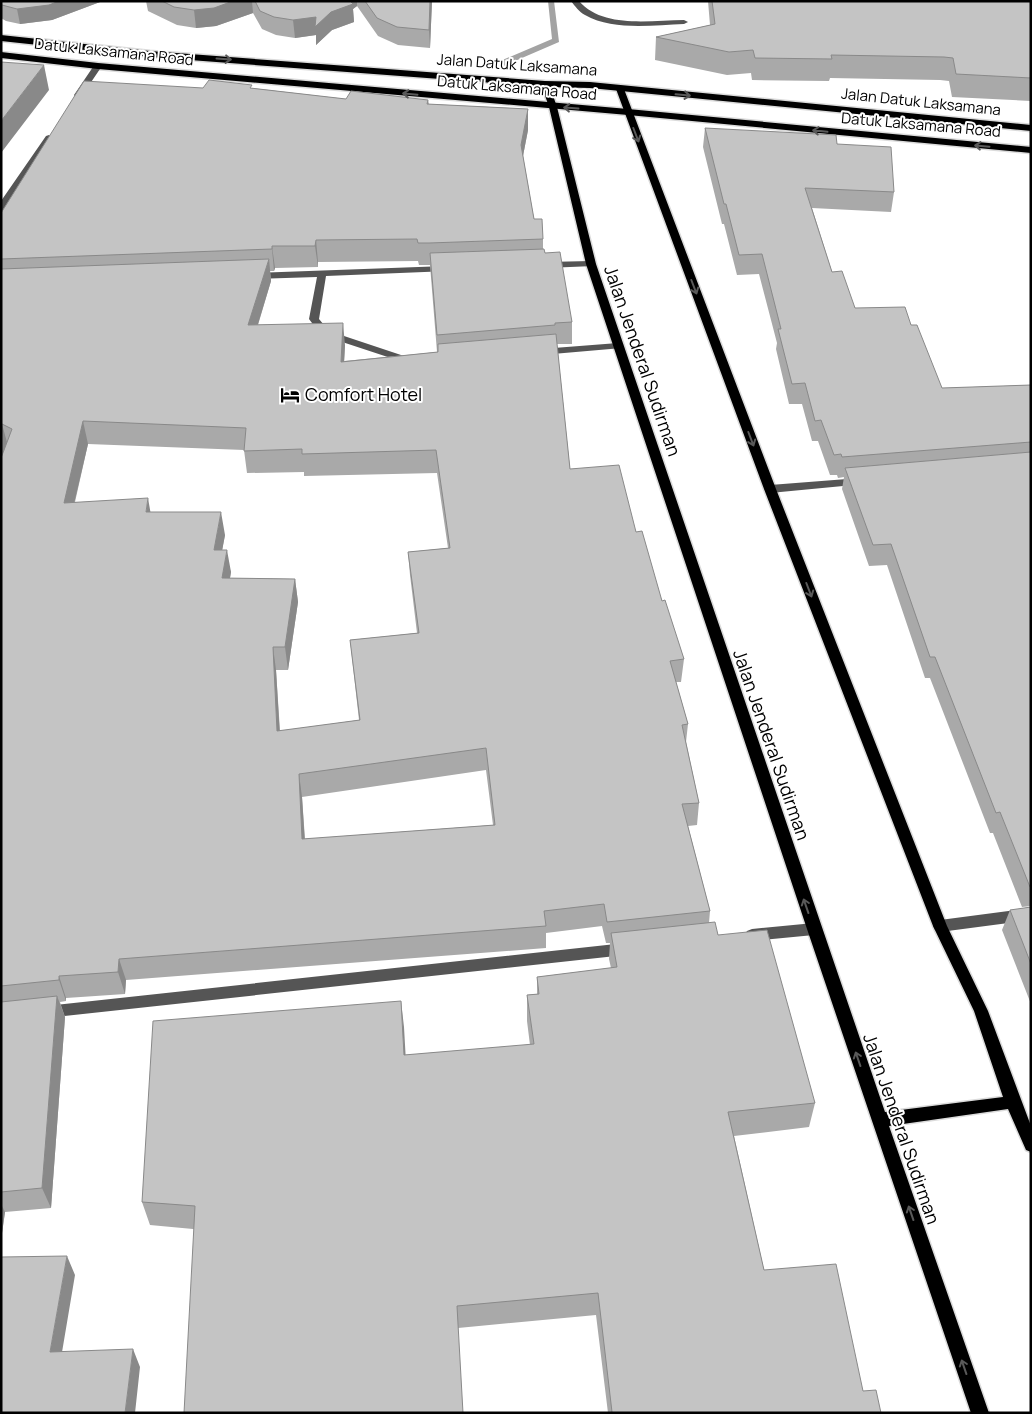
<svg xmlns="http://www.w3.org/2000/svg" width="1032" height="1414" font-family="Manrope,sans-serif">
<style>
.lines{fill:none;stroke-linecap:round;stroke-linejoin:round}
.stream{fill:#a3a3a3;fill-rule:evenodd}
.major-casing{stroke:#dbdbdb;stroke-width:3}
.highway-casing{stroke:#dbdbdb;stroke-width:3}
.minor{fill:#555;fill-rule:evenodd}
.major{fill:#000;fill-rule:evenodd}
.highway{fill:#000;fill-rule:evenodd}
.wall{fill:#a9a9a9;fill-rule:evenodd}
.shaded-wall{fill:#898989}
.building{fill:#c4c4c4;stroke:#898989;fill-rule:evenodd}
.oneway{stroke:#595959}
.labels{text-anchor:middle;stroke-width:4;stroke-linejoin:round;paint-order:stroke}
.far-street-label{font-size:15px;fill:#000;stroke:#fff}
.street-label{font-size:18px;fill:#000;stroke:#fff}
.poi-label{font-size:18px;fill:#000;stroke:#fff;text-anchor:start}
</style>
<rect width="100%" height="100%" fill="#fff"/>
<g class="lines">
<!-- stream -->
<path class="stream" d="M548 1H554L559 42 499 68H493V64L552 39Z"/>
<!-- major casing -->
<g class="major-casing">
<path id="major" d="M542 82 549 84 557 107 596 264 885 1112 1003 1097 974 1011 933 926 764 489 616 89 617 87 624 89 776 489 947 926 988 1011 1031 1126V1152L1026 1150 1008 1109 889 1126 989 1413H971L807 929 586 264 549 107 541 84Z"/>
</g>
<!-- highway casing -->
<g class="highway-casing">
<path id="highway" d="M1 35 150 51 545 81 590 82 1031 125V131L590 88 545 87 150 57 1 41Z
M1 52 98 63 628 109 1031 147V153L628 115 98 69 1 58Z"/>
</g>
<!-- minor -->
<path class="minor" d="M571 1H579C603 29 651 20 684 20L688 22 684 24C653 25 613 31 585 15 579 12 575 6 571 1Z
M95 64 102 66 81 97H75L74 95Z
M49 135 53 138 4 210 1 211V201L46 136Z
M591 261 596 264 594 266 546 268 541 265 546 262Z
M446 266 449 267V271L326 276 319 319 329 331 413 359 414 361 409 364 321 335 309 319 317 277 254 279 249 276 254 273Z
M618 343 622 344V348L541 355 536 352 541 349Z
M860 478 865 482 864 484 770 493 764 489 770 485Z
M1031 908V920L940 932 935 930 933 926 935 922 940 920Z
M814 923 819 925 821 929 819 933 814 935 752 941 747 939 745 935 747 931 752 929Z
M625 943 630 945 632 949 630 953 625 955 46 1018 41 1016 39 1012 41 1008 46 1006Z"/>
<!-- major -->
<use href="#major" class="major"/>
<!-- highway -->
<use href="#highway" class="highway"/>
</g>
<!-- wall -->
<path class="wall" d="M1 1 100 2 52 20 20 24 6 21 1 18Z
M146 1H432L430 48 398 45 378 36 357 6 353 9 354 22 332 30 316 45V35L295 38 276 35 262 29 253 13 216 26 196 28 177 25 148 11Z
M708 1H1031V101L952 97 949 81 940 80 830 78 829 81 752 80 751 73 727 75 655 60 656 37 710 25Z
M203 88H252L346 99 428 100 429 104 528 109V130L523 156 534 219 543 239V249L545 253 572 322V344H557L570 469 636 532 684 659 681 682H676L688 724 686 742 699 803 697 825 688 826 710 911 709 923 718 935 815 1103 809 1127 734 1136 764 1270 863 1391 608 1413 596 1315 458 1328 193 1229 150 1225 142 1202 401 1001 405 1055 530 1045 527 1021V995L537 994V977L611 968 609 959 610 943H606L602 926 546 933V948L126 980 125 994 66 998V1001L60 1002 65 1017 51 1208 5 1212 1 1240V213ZM418 261 419 265H430L437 352 344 361 345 345 258 325 271 281 270 271H274L275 268 318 267V262ZM88 444 244 450 247 473 304 472V476L437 473 448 548 408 552 410 575 417 633 350 640 359 720 280 731 276 670H288L298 602 295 579 230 578 231 572 222 550 225 535 150 512 75 502ZM486 770 493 825 305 839 302 797Z
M705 128 837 144 894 192 891 212 812 208 832 272 855 308 911 325 942 388 1031 385V906L1022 907 993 833H990L930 678H925L887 565 869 566 842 489 844 477 838 478 837 475H830L818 441H812L802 404H789L776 349 777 343 759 274 737 275 724 224H722L703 147Z
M1031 907V1004L1002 930 1010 910Z"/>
<!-- shaded-wall -->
<path class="shaded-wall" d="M59 1 100 2 52 20 20 24 17 9Z
M233 1H252L253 13 216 26 196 28 194 10Z
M346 1H357V6L353 9 354 22 332 30 316 45V35L295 38 293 20 331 12Z
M430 1H432L430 48 429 30Z
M44 65 49 90 1 153V121Z
M528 109V130L521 166V145Z
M316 240 318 262V267L315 246Z
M272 246 275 268 274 271 272 249Z
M269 259 271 281 251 347 248 325Z
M343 323 345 345 343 384 341 362Z
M83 421 88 444 69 525 64 503Z
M2 424 8 446 1 457V425Z
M148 498 152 521 146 512Z
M221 512 225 535 218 573 214 550Z
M227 550 231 572 226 601 222 578Z
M295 579 298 602 288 670 285 647Z
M273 647 276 670 281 754 277 731Z
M299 774 302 797 306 861 302 839Z
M119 959 126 980 125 994 118 972Z
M59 976 66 998V1001L59 980Z
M57 996 65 1017 51 1208 42 1188Z
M401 1001 404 1027 407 1080 404 1055Z
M1 1204 5 1212 1 1240Z
M67 1256 75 1275 59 1370 50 1352Z
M133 1349 140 1367 135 1413H125Z"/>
<!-- building -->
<path class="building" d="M1 1H59L49 5 17 9 2 5H1Z
M162 1H233L214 8 194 10 174 7Z
M255 1H350L353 4 331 12 315 27 316 17 293 20 274 17 260 11Z
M365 1H430L429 30 397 27 377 18Z
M712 1H1031V78L956 74 953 58 944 57 831 55 832 59 755 58 753 50 729 52 656 37 715 24Z
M1 62 44 65 1 121Z
M209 80 252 85 250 88 346 99 351 91 428 100 427 104 528 109 521 145 534 219H542L543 239 429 243H418L417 239 316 240 315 246H272V249L1 259V213L84 81 203 88Z
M705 128 836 135 837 144 891 147 894 192 805 188 832 272 842 271 855 308 905 307 911 325H917L942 388 1031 385V442L842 457 841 454 834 455 821 420 815 421 805 383 792 384 778 329H781L762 254 739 255 726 204H724Z
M544 249 545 253 560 252 572 322 555 323V325L437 335 430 253Z
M269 259 248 325 343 323 341 362 438 352V344L556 334 570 469 619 465 636 532 642 531 662 601 665 600 684 659 670 661 688 724 682 725 699 803 682 804 710 911 607 922 604 904 544 911 546 926 119 959 118 972 59 976V980L1 986V458L12 429 2 424 1 425V269ZM83 421 246 428 244 451 302 449V454L436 450 450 548 408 552 419 633 350 640 360 720 277 731 273 647H285L295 579 222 578 227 550H214L221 512H146L148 498 64 503ZM486 748 495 825 302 839 299 774Z
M1031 452V887H1030L1000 812 996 813 935 657H930L891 544 873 545 845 468Z
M1031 907V964L1010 910Z
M715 922 718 935 767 930 815 1103 728 1112 764 1270 836 1264 863 1391 876 1390 881 1413H609L612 1412 598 1293 457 1306 463 1413H184L195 1206 142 1202 153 1021 401 1001 404 1055 534 1044 527 995 539 994 537 977 617 967 611 933Z
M57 996 42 1188 1 1192V1002Z
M67 1256 50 1352 133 1349 125 1413H1V1257Z"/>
<!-- one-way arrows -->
<defs><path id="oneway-shaft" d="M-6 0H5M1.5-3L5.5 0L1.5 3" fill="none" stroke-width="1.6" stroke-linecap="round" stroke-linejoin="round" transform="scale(1.25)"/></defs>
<g class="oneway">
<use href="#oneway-shaft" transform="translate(224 59) rotate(4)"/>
<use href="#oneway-shaft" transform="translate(410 94) rotate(-175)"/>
<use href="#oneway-shaft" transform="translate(683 95) rotate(5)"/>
<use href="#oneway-shaft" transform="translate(571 108) rotate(-176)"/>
<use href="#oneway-shaft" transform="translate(820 131) rotate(-174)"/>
<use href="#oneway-shaft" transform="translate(636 135) rotate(69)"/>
<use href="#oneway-shaft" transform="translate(982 146) rotate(-175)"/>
<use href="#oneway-shaft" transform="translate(694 287) rotate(69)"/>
<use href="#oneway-shaft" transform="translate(751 439) rotate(69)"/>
<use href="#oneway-shaft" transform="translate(809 590) rotate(69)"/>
<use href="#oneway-shaft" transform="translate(806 906) rotate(-109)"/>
<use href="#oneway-shaft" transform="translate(858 1059) rotate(-109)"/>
<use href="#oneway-shaft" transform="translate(911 1213) rotate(-109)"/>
<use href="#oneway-shaft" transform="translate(964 1367) rotate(-109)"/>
</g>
<!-- icons -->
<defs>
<g id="hotel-bare" transform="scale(1.5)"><path d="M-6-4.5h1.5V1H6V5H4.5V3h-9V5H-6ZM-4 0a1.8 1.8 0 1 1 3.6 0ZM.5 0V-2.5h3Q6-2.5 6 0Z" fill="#000" stroke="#fff" stroke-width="2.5" paint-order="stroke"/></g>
</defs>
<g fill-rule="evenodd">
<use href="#hotel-bare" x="290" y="395"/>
</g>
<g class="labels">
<!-- far-street labels -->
<g class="far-street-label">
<text transform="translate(114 52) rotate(6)" y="5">Datuk Laksamana Road</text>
<text transform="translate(517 65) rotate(4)" y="5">Jalan Datuk Laksamana</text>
<text transform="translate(517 88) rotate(5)" y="5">Datuk Laksamana Road</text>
<text transform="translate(921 102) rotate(6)" y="5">Jalan Datuk Laksamana</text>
<text transform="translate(921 125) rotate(5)" y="5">Datuk Laksamana Road</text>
</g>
<!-- street labels -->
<g class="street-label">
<text transform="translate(642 361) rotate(71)" y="6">Jalan Jenderal Sudirman</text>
<text transform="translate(771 745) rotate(71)" y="6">Jalan Jenderal Sudirman</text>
<text transform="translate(901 1129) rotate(71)" y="6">Jalan Jenderal Sudirman</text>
</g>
<!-- poi labels -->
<g class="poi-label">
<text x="305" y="401">Comfort Hotel</text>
</g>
</g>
<!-- border -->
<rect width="1032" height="1414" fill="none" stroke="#000000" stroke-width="5"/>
</svg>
